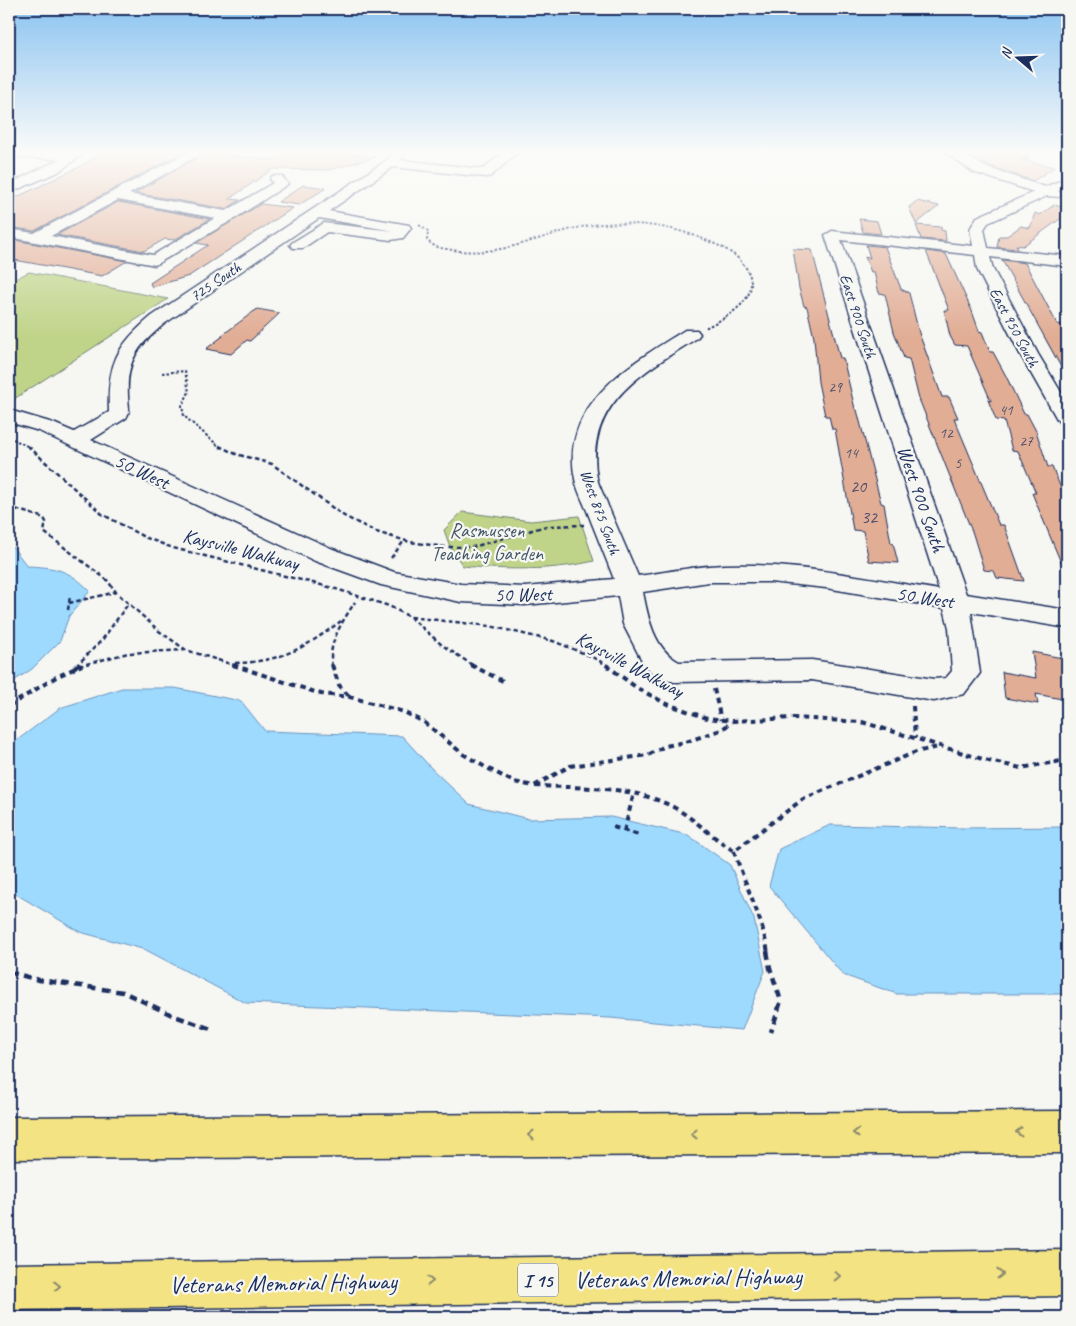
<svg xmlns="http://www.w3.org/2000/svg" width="1076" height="1326" font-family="Caveat,sans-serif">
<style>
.green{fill:#c0d489;stroke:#6e8274}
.water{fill:#9ed9fe;stroke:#6a95be}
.building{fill:#e1ad95;stroke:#1b2f5e}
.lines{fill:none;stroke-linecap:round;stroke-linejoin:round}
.minor-casing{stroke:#1b2f5e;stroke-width:3}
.highway-casing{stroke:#1b2f5e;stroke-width:3}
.path-far3{stroke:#1b2f5e;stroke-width:2;stroke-dasharray:2.5 2;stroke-linecap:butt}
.path-far2{stroke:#1b2f5e;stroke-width:2.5;stroke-dasharray:4.5 3;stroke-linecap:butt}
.path-far1{stroke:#1b2f5e;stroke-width:4;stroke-dasharray:5.5 4.5;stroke-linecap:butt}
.path{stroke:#1b2f5e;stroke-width:4.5;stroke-dasharray:8 5.5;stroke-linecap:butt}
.minor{fill:#f6f6f2;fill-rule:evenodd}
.highway{fill:#f4e382;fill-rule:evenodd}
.oneway{stroke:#888970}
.labels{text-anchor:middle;stroke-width:4.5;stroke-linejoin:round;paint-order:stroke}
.far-number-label{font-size:15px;fill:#4c4e6c}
.far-street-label{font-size:16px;fill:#1b2f5e;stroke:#f6f6f2}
.number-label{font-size:18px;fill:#4c4e6c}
.shield{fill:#f6f6f2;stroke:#5d6b8a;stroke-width:1}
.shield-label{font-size:19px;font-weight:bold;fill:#1b2f5e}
.street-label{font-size:20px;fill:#1b2f5e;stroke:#f6f6f2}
.park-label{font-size:20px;fill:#445869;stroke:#f6f6f2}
.near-street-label{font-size:24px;fill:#1b2f5e;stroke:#f6f6f2}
</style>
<rect width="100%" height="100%" fill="#f6f6f2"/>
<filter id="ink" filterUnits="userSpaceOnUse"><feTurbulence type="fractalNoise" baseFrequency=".02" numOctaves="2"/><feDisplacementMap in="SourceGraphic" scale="10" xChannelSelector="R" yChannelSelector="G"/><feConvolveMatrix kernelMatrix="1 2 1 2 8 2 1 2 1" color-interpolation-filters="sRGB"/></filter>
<g filter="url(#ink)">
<!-- green -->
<path class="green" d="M29 272 168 299 14 399 9 398V282Z
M462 512 531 521 579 516 594 561C551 571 506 570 463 566L450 547 444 530Z"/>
<!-- water -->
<path class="water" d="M9 542 27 566C55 567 70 570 90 591L69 616 60 641 32 669 9 684Z
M122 688H175L241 701 265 731 402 736 433 770 469 804 529 819 611 817 688 835 730 865 754 919 765 971 742 1030 610 1018 246 1003 146 950 80 932 9 890V748L16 741 60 708Z
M830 825 963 828 1067 827V994H897L843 975 769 886 779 849Z"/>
<!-- building -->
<path class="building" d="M155 151H186L34 231 9 227V201L83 165 101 152 150 154Z
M288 151H335L376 157 328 170 273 169 229 199 240 200 226 209 135 193 207 152 274 160Z
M968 151H1028L1029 159 1022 160 1055 167 1033 181 984 164Z
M303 185 326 188 299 205 278 202Z
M917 201 939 206 916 224 909 207Z
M118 202 210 219 174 240 165 239 144 251 57 235Z
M261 204 293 208 189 276 152 287 150 283 208 245 196 243Z
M1054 205 1067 208V214L1023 246 1016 245 1018 249 997 247 999 236H1007L1021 226 1030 228 1035 213 1040 215Z
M859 219 877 221 881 234 863 232Z
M916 225 941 227V230L945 231 946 241 921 239Z
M9 239 127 261 102 276 9 259Z
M866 245 885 247 901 289 909 293 919 333 942 397H949L958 418H954L999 525H1004L1024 581 997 578 994 571 984 570 973 534 919 399 909 359 904 358 894 332 885 294 879 293 874 272H871L865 257 870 258Z
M793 249 812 250 840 358H843L855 409 857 410 881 503 884 504 891 543H893L898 563 869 561 863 531 853 530 835 429H832L829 416H825L818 382 814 338 807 307 804 306 799 288Z
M926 251 946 254 972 311 979 331 982 332 990 352H993L1006 376 1024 414H1027L1036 431 1048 467H1052L1064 495H1067V577L1032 493H1036L1018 451 1012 450 1004 421 996 420 988 400 991 401 967 346 955 345 950 336 944 310H949Z
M1002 260 1025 263 1057 324 1064 325 1067 330V378Z
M257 309 280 313 250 341 247 340 231 354 206 349 223 336H221Z
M1032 652 1067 659V700L1036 694 1038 704 1005 698 1002 672 1036 678Z"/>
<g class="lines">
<!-- minor casing -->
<g class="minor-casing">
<path id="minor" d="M9 151H87L58 172 9 193V184L60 159 9 157Z
M190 151H206L129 194 226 211 273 183 270 179 272 176H282L288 184 234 219 155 265 9 237V229L34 233ZM118 200 215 218 153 255 51 236Z
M395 151H408L400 160 483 169 505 151H519L491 176 486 177 393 167 329 211 409 225 411 228 403 238 391 240 327 232 303 248H293L290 245 293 242 324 223 394 231 319 218 164 324C138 346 126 360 128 396 128 404 131 412 126 418L91 440 333 549 394 572 461 584 525 587 614 579C605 556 596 534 587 511 583 501 577 490 575 479 559 404 632 363 685 330H697L700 334 697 338C644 372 584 403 597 478 599 487 605 497 608 506 618 529 628 553 638 576 661 573 685 568 709 566 786 560 864 578 939 590L825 235 832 231 973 246 970 229 977 217 1034 192 973 172 944 151H959L983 166 1045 187 1067 178V187L1058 191 1061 194 1059 197 1047 196 988 223 984 229 988 248 1067 256V266L990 257 993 269 1038 354 1067 402V425L1060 423 1057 419 1020 354 977 269 975 255 841 240 966 594 1067 610V628L971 612 980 673 964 694 934 701 812 680 674 682 651 672 642 661 623 624 618 596 525 605 461 602 381 585 315 561 39 431 9 422V410L53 423 74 432 109 412C107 365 116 346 152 316L387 160ZM709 582H770L826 588 944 608 949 628 952 671 946 678 934 679 812 660 679 662C654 649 648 618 643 592Z"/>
</g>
<!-- highway casing -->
<g class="highway-casing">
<path id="highway" d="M1067 1111V1153L9 1159V1117Z
M1067 1250V1296L9 1310V1264Z"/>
</g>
<!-- path-far3 -->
<path class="path-far3" d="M419 225 428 231 427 240C432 246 439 248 447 249 507 261 547 228 603 224 636 222 673 226 703 239 718 245 735 252 744 265 767 296 728 317 705 328
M162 373 185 371 189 392 182 406 184 416 221 448
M9 437 31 448"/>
<!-- path-far2 -->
<path class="path-far2" d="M28 446 102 514 144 537 173 548 333 588 389 606 410 617 490 626 553 641 588 655 609 666
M219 446 236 454 272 464 344 516 376 532 410 542 445 547H473L546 526 584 525
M9 507 44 518 46 522 44 532 107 580 116 592 159 631 186 650 237 666
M391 558 404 541
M69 603 116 592
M68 610 70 596
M410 617 442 645 474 666
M235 663C281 662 305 648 341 621
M76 666 102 640 128 604
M79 666 128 653 186 650
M332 666C327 643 343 621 355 602"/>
<!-- path-far1 -->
<path class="path-far1" d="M233 665 321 694 350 697 404 712 424 722 463 754 485 767 514 782 534 786 570 766 648 755 665 746 686 742 721 730 732 722
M332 665 339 685 349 696
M471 665 503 681
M606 665 637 688 667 704 707 718 733 721 794 718 862 722 989 761 1021 768 1067 760
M74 668 77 665
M714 689 721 720
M9 706 56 677 82 665
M913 706 915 738
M535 786C581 788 633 785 675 808 696 820 713 838 734 851L803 799 916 752 938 747
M613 827 639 835
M624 831 634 793
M734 851C745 885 762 916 768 953"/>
<!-- path -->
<path class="path" d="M767 951 770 968 781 1001 771 1032
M9 972 39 980 123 992 172 1015 211 1029"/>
<!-- minor -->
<use href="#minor" class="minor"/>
<!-- highway -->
<use href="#highway" class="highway"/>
</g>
<!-- one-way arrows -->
<defs><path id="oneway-chevron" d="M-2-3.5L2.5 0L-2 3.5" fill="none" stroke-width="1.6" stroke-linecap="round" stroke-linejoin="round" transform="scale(1.25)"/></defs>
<g class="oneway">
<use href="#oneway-chevron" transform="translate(1019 1132) rotate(180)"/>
<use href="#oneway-chevron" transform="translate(856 1133) rotate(180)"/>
<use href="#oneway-chevron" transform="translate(694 1134) rotate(180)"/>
<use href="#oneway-chevron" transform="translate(531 1135) rotate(180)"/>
<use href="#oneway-chevron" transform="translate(1000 1274) rotate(-1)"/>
<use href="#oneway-chevron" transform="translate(837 1276) rotate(-1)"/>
<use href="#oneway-chevron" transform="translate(430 1281) rotate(-1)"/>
<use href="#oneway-chevron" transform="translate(57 1286) rotate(-1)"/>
</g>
</g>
<!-- sky -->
<linearGradient id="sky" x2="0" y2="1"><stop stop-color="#8ac3f1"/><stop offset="0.45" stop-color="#fbfbf9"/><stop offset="1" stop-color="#fbfbf9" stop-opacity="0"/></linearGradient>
<rect width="1076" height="337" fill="url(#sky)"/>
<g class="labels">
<!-- far-number labels -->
<g class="far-number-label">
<text x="835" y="392">29</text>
<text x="1006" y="415">41</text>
<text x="946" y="438">12</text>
<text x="1026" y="446">27</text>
<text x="851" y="458">14</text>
<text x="958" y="468">5</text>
</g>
<!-- far-street labels -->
<g class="far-street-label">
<text transform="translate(215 281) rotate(-34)" y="6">725 South</text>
<text transform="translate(859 316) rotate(72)" y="6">East 900 South</text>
<text transform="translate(1015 327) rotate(62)" y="6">East 950 South</text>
<text transform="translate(601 512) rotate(70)" y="6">West 875 South</text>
</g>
<!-- number labels -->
<g class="number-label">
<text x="858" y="492">20</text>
<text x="869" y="523">32</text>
</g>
<!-- shield labels -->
<rect class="shield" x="518" y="1263.5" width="40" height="33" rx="4"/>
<g class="shield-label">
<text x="538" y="1287">I 15</text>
</g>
<!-- street labels -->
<g class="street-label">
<text transform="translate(142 471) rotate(25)" y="7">50 West</text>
<text transform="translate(922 499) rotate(71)" y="7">West 900 South</text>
<text transform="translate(241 549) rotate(14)" y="7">Kaysville Walkway</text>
<text transform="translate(523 594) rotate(-1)" y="7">50 West</text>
<text transform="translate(925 597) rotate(9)" y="7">50 West</text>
<text transform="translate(630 664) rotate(28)" y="7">Kaysville Walkway</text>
</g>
<!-- park labels -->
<g class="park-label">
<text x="487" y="537">Rasmussen<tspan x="487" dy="23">Teaching Garden</tspan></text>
</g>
<!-- near-street labels -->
<g class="near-street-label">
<text transform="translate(688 1278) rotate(-1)" y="8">Veterans Memorial Highway</text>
<text transform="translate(283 1283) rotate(-1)" y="8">Veterans Memorial Highway</text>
</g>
</g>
<!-- margin -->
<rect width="1076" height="1326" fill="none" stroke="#f6f6f2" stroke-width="30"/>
<rect x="15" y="15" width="1046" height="1296" fill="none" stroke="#1b2f5e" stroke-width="2" filter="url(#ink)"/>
<!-- north arrow -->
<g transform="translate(1018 58) rotate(289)" stroke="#f6f6f2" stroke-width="4" paint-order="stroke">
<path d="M0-4L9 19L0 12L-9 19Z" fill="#1b2f5e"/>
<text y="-8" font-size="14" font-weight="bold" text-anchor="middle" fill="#1b2f5e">N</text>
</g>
</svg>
